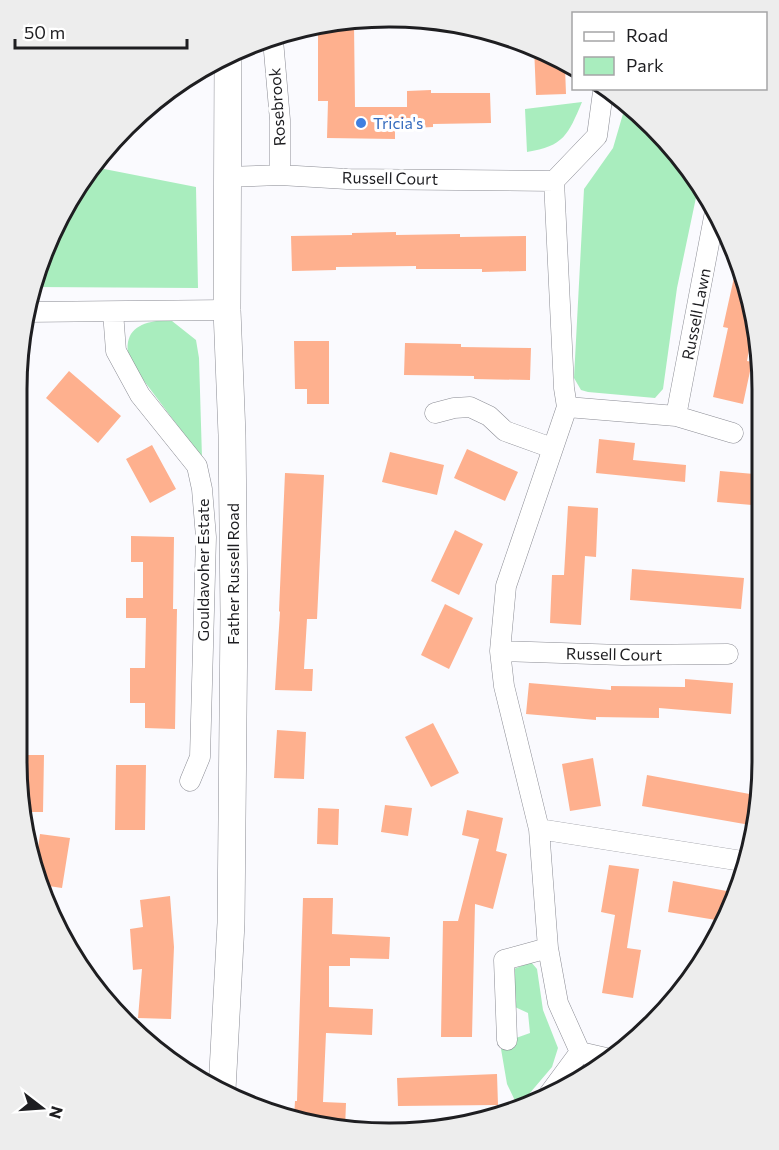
<svg xmlns="http://www.w3.org/2000/svg" width="779" height="1150" font-family="Commissioner,sans-serif">
<style>
.green{fill:#a9edbe}
.building{fill:#feb08e}
.lines{fill:none;stroke-linecap:round;stroke-linejoin:round}
.street-casing{stroke:#8b8c94;stroke-width:21}
.secondary-casing{stroke:#8b8c94;stroke-width:28}
.street{stroke:#fff;stroke-width:20}
.secondary{stroke:#fff;stroke-width:27}
.shop-dot{fill:#3f7fe0;stroke:#fff;stroke-width:2}
.labels{text-anchor:middle;stroke-width:6;stroke-linejoin:round;paint-order:stroke}
.street-label{font-size:16px;fill:#1e1e21;stroke:#fff}
.shop-label{font-size:16px;fill:#366cbe;stroke:#fff;text-anchor:start}
.rim{fill:none;stroke:#1e1e21;stroke-width:3}
</style>
<rect width="100%" height="100%" fill="#fafafe"/>
<!-- green -->
<path class="green" d="M582 102C568 135 564 146 527 152L525 109Z
M625 107 653 126 698 188 677 288 663 389 655 398 588 392 581 390 574 378 584 189 613 148Z
M94 167 196 187 198 288 35 287 66 203Z
M163 320 172 321 196 340 199 358 202 458 129 361C123 332 136 323 163 320Z
M531 962 537 969 543 1010 558 1048 552 1067 518 1107 507 1084 501 1049 514 1048 516 1038 530 1033 528 1013 515 1007 514 969Z"/>
<!-- building -->
<path class="building" d="M354 24 355 107H407V91L431 90V93H490L491 123 433 124V127L395 129V139L327 138 328 101H318V31Z
M534 46 565 67 566 94 536 95Z
M396 232V235L460 234V237L526 236V271L482 272V269H416V266L336 267V270L292 271 291 236 352 235V233Z
M737 264 755 317 747 361 752 362 743 404 713 397 728 328 723 327Z
M294 341H329V404H307V389H295Z
M405 343 461 344V347L531 348 530 380 474 379V376L404 375Z
M69 371 121 416 98 443 46 398Z
M599 439 635 443 633 460 686 465 685 482 596 473Z
M152 445 176 489 150 503 126 459Z
M467 449 518 472 505 501 454 478Z
M390 452 444 465 437 495 382 482Z
M720 471 754 474 752 505 717 502Z
M285 473 324 475 317 619H307L304 669H313L312 691 275 690 280 612 279 611Z
M568 506 598 508 596 557 585 556 581 625 550 623 552 575H564Z
M455 530 483 544 459 595 431 581Z
M131 536 174 537 173 609H177L175 729 145 728V703H130V668H145L146 618H126V598H143V562H131Z
M632 569 744 578 741 609 630 600Z
M445 604 473 618 449 669 421 655Z
M685 679 733 683 731 714 659 708V718L596 717V720L526 714 529 683 611 690V686L685 687Z
M433 723 459 773 431 787 405 737Z
M277 730 306 732 304 779 274 778Z
M17 755H44L43 812H23Z
M593 758 601 806 570 811 562 764Z
M116 765H146L145 830H115Z
M647 775 755 795 750 825 642 806Z
M385 805 412 808 408 836 381 832Z
M318 808 339 809 338 845 317 844Z
M467 810 503 818 496 851 507 854 493 909 475 904 472 1037H441L443 921H458L479 839 462 835Z
M40 834 70 838 62 888 42 885 35 870Z
M609 865 639 869 627 948 641 950 633 998 602 993 615 915 601 912Z
M673 881 732 892 728 912 722 921 668 912Z
M170 896 174 947 171 1019 138 1018 142 969 133 970 130 929 143 927 140 900Z
M303 898H333L332 934 390 937 389 959 350 958V966H329V1007L373 1009 372 1035 326 1033 323 1102 346 1103 345 1129H334L294 1118 295 1101H297Z
M497 1074 498 1105 398 1106 397 1078Z"/>
<g class="lines">
<!-- street casing -->
<g class="street-casing">
<path id="street" d="M273 40 280 120V175
M226 177 280 175 347 179 554 181
M25 312 227 310
M113 312 116 351 140 395 197 466 202 489 206 537 200 757 190 781
M567 407 676 416 733 433
M435 413 454 408 470 407 489 416 505 431 552 448
M676 416 715 212
M500 651 622 655 728 654
M539 829 742 861
M507 1040 504 960 548 948
M580 1052 558 1003 548 948 539 829 504 686 500 651 506 586 567 407 564 388 554 181 597 136 603 92
M580 1052 606 1058
M546 1098 580 1052"/>
</g>
<!-- secondary casing -->
<g class="secondary-casing">
<path id="secondary" d="M222 1090 231 923 234 615 232 435 227 310 228 58"/>
</g>
<!-- street -->
<use href="#street" class="street"/>
<!-- secondary -->
<use href="#secondary" class="secondary"/>
</g>
<!-- markers -->
<circle class="shop-dot" cx="361" cy="123" r="6"/>
<g class="labels">
<!-- street labels -->
<g class="street-label">
<text transform="translate(277 107) rotate(-94)" y="6">Rosebrook</text>
<text transform="translate(390 178) rotate(1)" y="6">Russell Court</text>
<text transform="translate(696 314) rotate(-79)" y="6">Russell Lawn</text>
<text transform="translate(203 570) rotate(-90)" y="6">Gouldavoher Estate</text>
<text transform="translate(233 574) rotate(-90)" y="6">Father Russell Road</text>
<text transform="translate(614 654) rotate(1)" y="6">Russell Court</text>
</g>
<!-- shop labels -->
<g class="shop-label">
<text x="373" y="129">Tricia's</text>
</g>
</g>
<!-- crop -->
<path d="M0 0H779V1150H0ZM389 27H390A362 362 0 0 1 752 389V761A362 362 0 0 1 390 1123H389A362 362 0 0 1 27 761V389A362 362 0 0 1 389 27Z" fill="#ededed" fill-rule="evenodd"/>
<path class="rim" d="M389 27H390A362 362 0 0 1 752 389V761A362 362 0 0 1 390 1123H389A362 362 0 0 1 27 761V389A362 362 0 0 1 389 27Z"/>
<!-- legend -->
<rect x="572" y="12" width="195" height="78" fill="#ffffff" stroke="#a5a5a6" stroke-width="1.5"/>
<rect x="584" y="32" width="30" height="9" fill="#ffffff" stroke="#a5a5a6" stroke-width="1.5"/>
<text x="626" y="42" font-size="18" fill="#1e1e21">Road</text>
<rect x="584" y="57" width="30" height="18" fill="#a9edbe" stroke="#a5a5a6" stroke-width="1.5"/>
<text x="626" y="72" font-size="18" fill="#1e1e21">Park</text>
<!-- north arrow -->
<g transform="translate(42 1108) rotate(107)" stroke="#ffffff" stroke-width="4.5" paint-order="stroke">
<path d="M0-4.5L10 22L0 15L-10 22Z" fill="#1e1e21"/>
<text y="-9" font-size="16" font-weight="bold" text-anchor="middle" fill="#1e1e21">N</text>
</g>
<!-- scale -->
<path d="M15 39v9h172v-9" fill="none" stroke="#1e1e21" stroke-width="3"/>
<text x="24" y="39" font-size="18" fill="#1e1e21" stroke="#ffffff" stroke-width="4.5" paint-order="stroke">50 m</text>
</svg>
